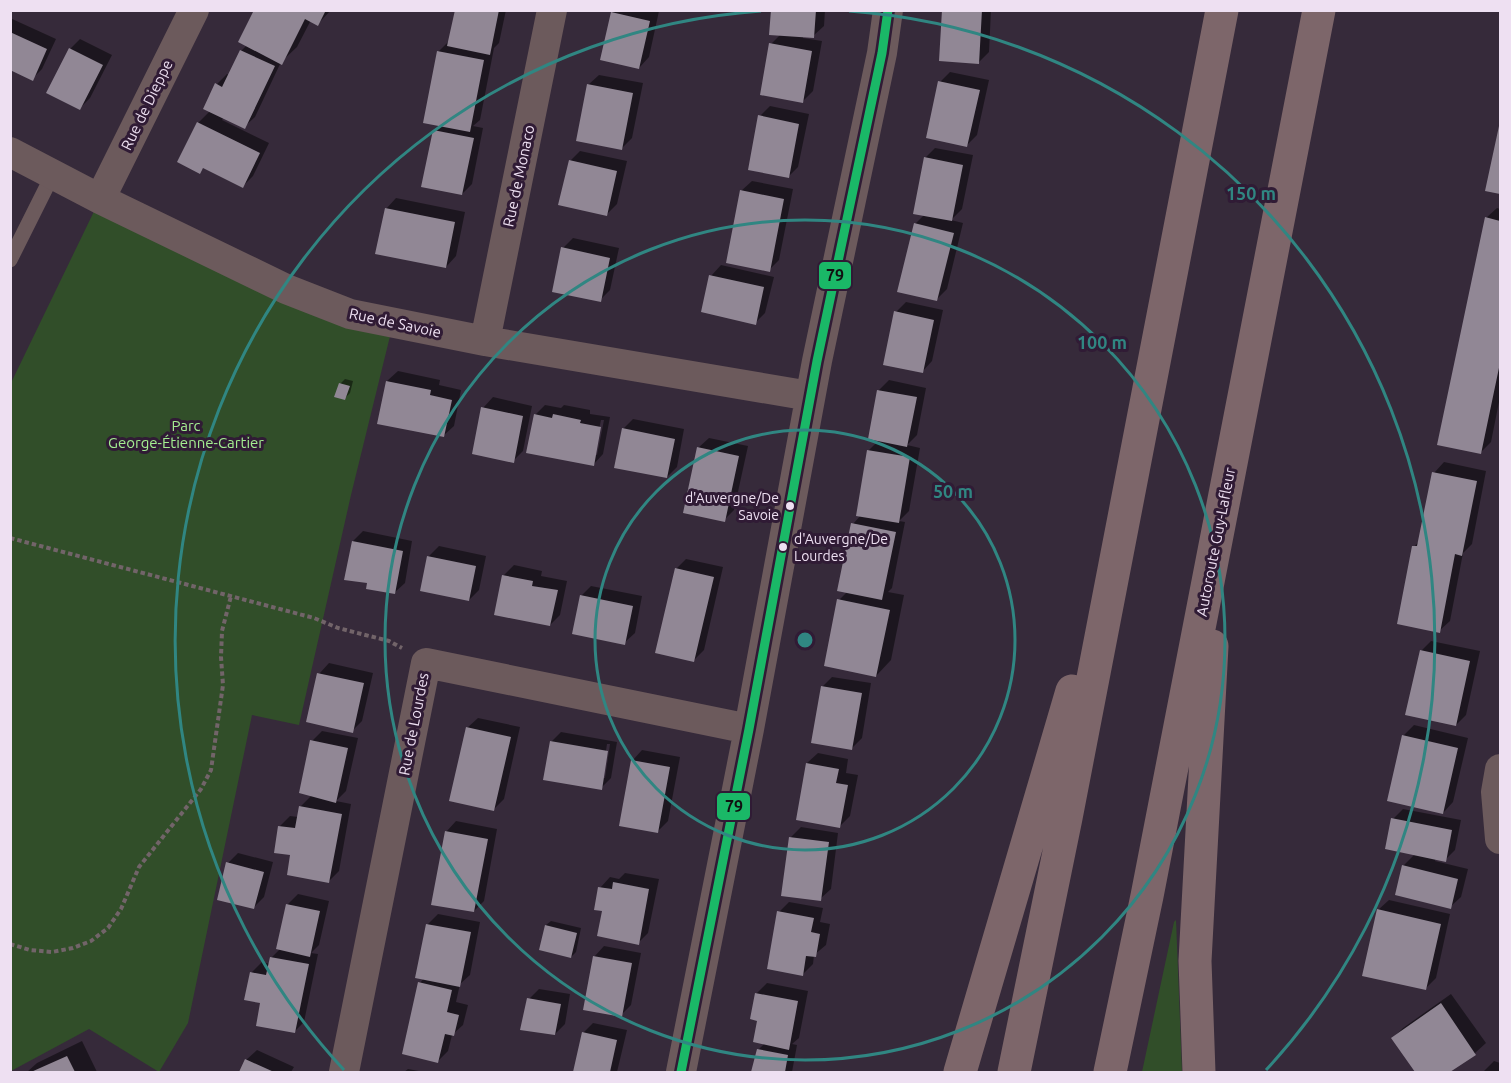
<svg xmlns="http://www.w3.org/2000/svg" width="1511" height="1083" font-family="Ubuntu,sans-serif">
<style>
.green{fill:#314e29}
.shadow{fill:#0007;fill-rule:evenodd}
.building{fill:#918795}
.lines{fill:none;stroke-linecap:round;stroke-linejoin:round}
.path{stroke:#726469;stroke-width:4;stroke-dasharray:4.5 3;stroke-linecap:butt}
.service{stroke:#6c5a5c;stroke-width:15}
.minor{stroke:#6c5a5c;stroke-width:30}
.motorway{stroke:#7d666a;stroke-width:33}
.bus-1-casing{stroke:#301b35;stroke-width:14}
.bus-1{stroke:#1ab867;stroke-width:9}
.ring{fill:none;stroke:#308682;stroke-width:3}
.bus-dot{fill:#eee0f2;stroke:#301b35;stroke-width:2}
.labels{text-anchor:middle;stroke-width:6;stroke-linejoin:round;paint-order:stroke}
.bus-label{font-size:14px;fill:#eee0f2;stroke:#301b35;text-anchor:end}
.street-label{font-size:15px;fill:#eee0f2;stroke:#301b35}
.park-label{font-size:15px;fill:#a3ed90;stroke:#301b35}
.centre{fill:#308682;stroke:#301b35;stroke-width:3}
.ring-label{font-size:18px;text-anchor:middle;font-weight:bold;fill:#308682;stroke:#301b35;stroke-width:6;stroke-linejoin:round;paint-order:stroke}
.line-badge{stroke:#301b35;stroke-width:2}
.pale-badge-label{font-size:16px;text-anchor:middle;font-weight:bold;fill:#111}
</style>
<rect width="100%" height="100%" fill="#362a3a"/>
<!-- green -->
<path class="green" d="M100 199 393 324 351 495 299 725 252 715 188 1023 159 1072 89 1029 11 1071 10 385Z
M1176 920 1182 1072H1142L1174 922Z"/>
<!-- shadow -->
<path class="shadow" d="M256 10H331L318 24 311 20 297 47 281 62 255 117 244 127 224 117 222 120 269 143 253 176 243 186 204 167 199 172 198 123 210 111 217 84 227 74 229 75 241 51 247 45Z
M456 10H506L499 43 494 48 480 120 473 126 483 128 472 184 462 194 434 131 440 125 425 122 439 51 449 41Z
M615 10 659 11 649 57 639 68 612 13Z
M772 10H825L824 26 813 36 803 35V38L822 41 813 91 802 102 771 44 781 34Z
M943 10H991L989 52 979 62Z
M10 18 56 39 42 69 32 79 10 69Z
M80 39 112 55 90 98 80 108 70 49Z
M950 72 989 80 977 135 967 145 940 82Z
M599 75 643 83 632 138 622 148 588 85Z
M770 106 809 114 798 167 788 177 760 116Z
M1500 128V192L1487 189Z
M935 148 973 155 962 209 951 220 963 223 947 289 937 299 915 224 925 214V158Z
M580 151 627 161 617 204 607 214 570 161Z
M752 181 793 189 779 260 769 270 741 191Z
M396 198 465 212 456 256 446 267 386 209Z
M1497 208 1500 209V397L1491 442 1481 452 1486 218Z
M573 238 619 248 610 290 600 300 563 248Z
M721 265 774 277 765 313 755 323 711 276Z
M906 302 943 310 932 361 922 372 896 312Z
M398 371 440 380 439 385 461 390 454 426 443 436 387 381Z
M345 379 353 381 350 393 345 398 340 384Z
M889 380 926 388 917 435 907 445 920 448 909 511 899 521 905 522 892 588 888 592 904 595 891 660 876 676 839 600 848 591 853 524 861 515 868 451 879 440V390Z
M493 397 532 406 523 451 513 461 483 408Z
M545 405 561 408 564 405 590 410V414L610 417 603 454 593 465 535 415ZM601 420H604L597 455H594Z
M633 419 684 429 677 467 667 477 623 429Z
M709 438 748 446 734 510 724 520 698 448Z
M1444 462 1486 471 1472 544 1463 553 1450 621 1439 631 1414 547 1420 540 1434 473Z
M363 531 412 541 405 583 394 593 368 582 353 541Z
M439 546 486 556 479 590 469 600 428 557Z
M686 559 723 567 704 650 694 660 676 569Z
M514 565 542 571 541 576 567 581 560 615 550 625 496 614 504 575Z
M591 586 642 596 635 633 624 643 581 596Z
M1431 641 1480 651 1466 715 1456 725 1421 651Z
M329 663 373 673 362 721 352 731 319 674Z
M832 677 871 683 862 738 852 748 822 687Z
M478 718 520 727 504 799 494 809 467 728Z
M1414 725 1468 738 1453 802 1443 813 1403 736Z
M322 731 358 738 346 791 336 801 351 804 339 871 329 881 292 854 280 826 290 816 298 817 300 807 312 795V741Z
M561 732 617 742 611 778 601 788 551 742ZM607 744H610L605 778H602Z
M642 750 680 757 668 821 658 831 632 761Z
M818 753 848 759 846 773 858 775 850 816 840 826 807 763Z
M1403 809 1461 820 1455 850 1445 860 1436 858 1435 861 1468 869 1461 897 1450 907 1403 866 1415 854 1393 819Z
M456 821 497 829 484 901 474 911 446 832Z
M801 827 838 833 831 889 820 899 791 837Z
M238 853 273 862 264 897 254 907 228 863Z
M625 873 659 879 648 933 638 943 604 910 600 888 610 877 619 879Z
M298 894 329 901 319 945 311 953 318 954 304 1022 294 1032 262 1002 251 973 262 962 270 964 271 958 280 949 288 904Z
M1389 900 1450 914 1436 978 1425 989 1378 910Z
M789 902 823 908 820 922 830 924 826 945 814 955 813 964 802 975 779 912Z
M438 914 480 922 470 975 460 984 456 1002 468 1005 463 1025 452 1035 448 1051 438 1061 420 983 424 978 428 924Z
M551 921 581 928 576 952 571 957 546 925Z
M604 946 641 953 631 1005 621 1015 594 957Z
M767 983 808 991 799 1038 792 1044 797 1045 792 1072H752L758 1050 765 1043 759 1019 756 994Z
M539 989 570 994 565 1024 555 1034 529 999Z
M1451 994 1486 1043 1475 1053 1448 1072H1417L1393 1038 1403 1028Z
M593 1023 627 1030 617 1072H575L583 1033Z
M82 1041 97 1072H27L37 1063Z
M257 1050 294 1067 291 1072H241L246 1060Z
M1494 1061 1500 1063V1072H1483Z
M408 1069 424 1072H404Z"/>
<!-- building -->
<path class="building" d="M254 10H326L318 26 305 19 282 65 238 42Z
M455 10H499L490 55 447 46Z
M771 10H816L814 38 769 35Z
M942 10H982L979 64 939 61Z
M611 12 650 21 639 69 600 60Z
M10 32 47 49 33 81 10 70Z
M769 43 812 51 803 103 760 95Z
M69 48 103 65 80 110 46 93Z
M240 50 275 66 245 129 203 109 215 83 222 87Z
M437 51 484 60 470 132 423 123Z
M938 81 980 90 967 147 926 138Z
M587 84 633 93 622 150 576 141Z
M758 115 799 124 789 178 748 170Z
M197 122 260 153 243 188 203 168 200 174 177 162Z
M1499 126H1500V194L1485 191Z
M433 130 474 138 462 195 421 187Z
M924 157 963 165 952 221 913 214Z
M569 160 617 171 607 216 558 205Z
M740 190 784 199 770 272 726 263Z
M385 208 455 222 446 268 375 254Z
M1485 217 1500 221V363L1481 454 1437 445Z
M914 223 954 233 937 301 897 292Z
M561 247 610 258 601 302 552 292Z
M709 275 764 287 756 325 701 312Z
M894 311 934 320 923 373 883 365Z
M386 381 431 390 430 395 452 400 444 437 377 424Z
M339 383 350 386 345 400 334 397Z
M877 390 917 397 907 447 868 439Z
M481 407 523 416 514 463 472 454Z
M534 414 552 418 553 414 581 420 580 423 601 427 594 466 526 453Z
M622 428 675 439 667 478 614 468Z
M697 447 739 456 725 522 683 513Z
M867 450 910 457 899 523 856 516Z
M1432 472 1477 481 1462 556 1455 554 1440 633 1397 624 1412 546H1417Z
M851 523 896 532 882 600 837 591Z
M352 541 403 551 395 594 366 589 367 583 344 580Z
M427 556 476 566 469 601 420 591Z
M675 568 714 577 694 662 655 653Z
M502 575 533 581 532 586 558 590 550 626 494 615Z
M580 595 633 606 625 645 572 634Z
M837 599 890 610 876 677 824 666Z
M1420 650 1470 661 1456 726 1405 715Z
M317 673 364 683 353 733 306 722Z
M821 686 862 693 852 750 811 743Z
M466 727 511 737 494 811 449 801Z
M1402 735 1458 748 1443 814 1387 801Z
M310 740 348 748 336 803 299 793Z
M550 741 608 751 602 790 543 780Z
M631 760 670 767 658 833 619 826Z
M806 763 839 769 836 783 848 785 840 828 796 820Z
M299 806 342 814 329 883 287 875 290 855 274 853 278 826 295 828Z
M1391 818 1452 830 1446 862 1385 849Z
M445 831 488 839 474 912 431 905Z
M789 837 829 842 821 901 781 896Z
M226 862 264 872 254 909 217 900Z
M1402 865 1458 879 1451 909 1395 895Z
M613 882 649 889 639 945 597 936 602 911 594 910 598 887 612 889Z
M286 904 320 911 310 957 276 949Z
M1377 909 1441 924 1426 990 1362 976Z
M777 911 814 918 811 932 820 934 816 957 806 956 803 976 767 969Z
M426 924 471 932 460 987 415 978Z
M545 925 577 933 571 958 539 950Z
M593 956 632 963 622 1017 583 1010Z
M270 957 309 964 295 1033 256 1026 260 1003 244 1000 250 972 266 975Z
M418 982 452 990 447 1012 459 1015 454 1036 445 1034 438 1063 402 1054Z
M755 993 798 1001 789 1050 753 1042 757 1021 750 1019Z
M527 998 561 1004 555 1035 520 1030Z
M1441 1003 1476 1055 1450 1072H1415L1391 1038Z
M582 1032 617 1040 610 1072H573Z
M757 1049 788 1055 785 1072H751Z
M67 1056 75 1072H31Z
M245 1059 274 1072H239Z"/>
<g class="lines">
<!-- path -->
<path class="path" d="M10 538 314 618 338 628 389 641 402 648
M10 944 30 950 52 952 73 948 91 941 108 928 121 909 139 867 201 789 211 770 223 685 221 657 222 631 231 596"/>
<!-- service -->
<path class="service" d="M10 260 53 174"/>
<!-- minor -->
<path class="minor" d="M10 152 100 199 286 289 350 314 485 341 810 396
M100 199 194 10
M485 341 552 10
M1500 769 1496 792 1500 839
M344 1072 426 663 749 729
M681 1072 749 729 817 361 882 53 888 10"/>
<!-- motorway -->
<path class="motorway" d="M960 1072 1072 691
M1014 1072 1066 818 1222 10
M1110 1072 1147 896 1319 10
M1199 1072 1195 961 1212 646"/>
<!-- bus-1 casing -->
<g class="bus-1-casing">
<path id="bus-1" d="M681 1072 749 729 817 361 882 53 888 10"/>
</g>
<!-- bus-1 -->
<use href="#bus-1" class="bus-1"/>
</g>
<!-- distance rings -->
<g class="ring">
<circle cx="805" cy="640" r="210"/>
<circle cx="805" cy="640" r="420"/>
<path d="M344 1070A631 631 0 0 1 761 11M849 11A631 631 0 0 1 1266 1070"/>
</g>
<!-- markers -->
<g class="bus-dot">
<circle cx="790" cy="506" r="5"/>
<circle cx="783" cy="547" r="5"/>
</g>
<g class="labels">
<!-- bus labels -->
<g class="bus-label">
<text x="779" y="503">d'Auvergne/De<tspan x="779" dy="17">Savoie</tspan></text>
<text x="794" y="544" text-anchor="start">d'Auvergne/De<tspan x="794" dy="17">Lourdes</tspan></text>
</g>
<!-- street labels -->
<g class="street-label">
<text transform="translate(147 105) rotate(-64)" y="5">Rue de Dieppe</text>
<text transform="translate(519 176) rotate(-78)" y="5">Rue de Monaco</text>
<text transform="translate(395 323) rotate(12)" y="5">Rue de Savoie</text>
<text transform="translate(1216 542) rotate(-79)" y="5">Autoroute Guy-Lafleur</text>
<text transform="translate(414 724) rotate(-79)" y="5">Rue de Lourdes</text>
</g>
<!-- park labels -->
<g class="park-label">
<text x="186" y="431">Parc<tspan x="186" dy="17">George-Étienne-Cartier</tspan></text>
</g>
</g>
<circle cx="805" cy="640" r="9" class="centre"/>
<g class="ring-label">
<text x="1251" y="200">150 m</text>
<text x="1102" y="349">100 m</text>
<text x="953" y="498">50 m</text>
</g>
<g class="line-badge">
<rect x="818" y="261" width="34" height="29" rx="6" fill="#1ab867"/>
<rect x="716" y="792" width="35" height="29" rx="6" fill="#1ab867"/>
</g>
<g class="pale-badge-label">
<text x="835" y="281">79</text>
<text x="734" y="812">79</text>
</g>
<!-- border -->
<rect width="1511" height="1083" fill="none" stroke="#eee0f2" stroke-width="24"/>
</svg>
